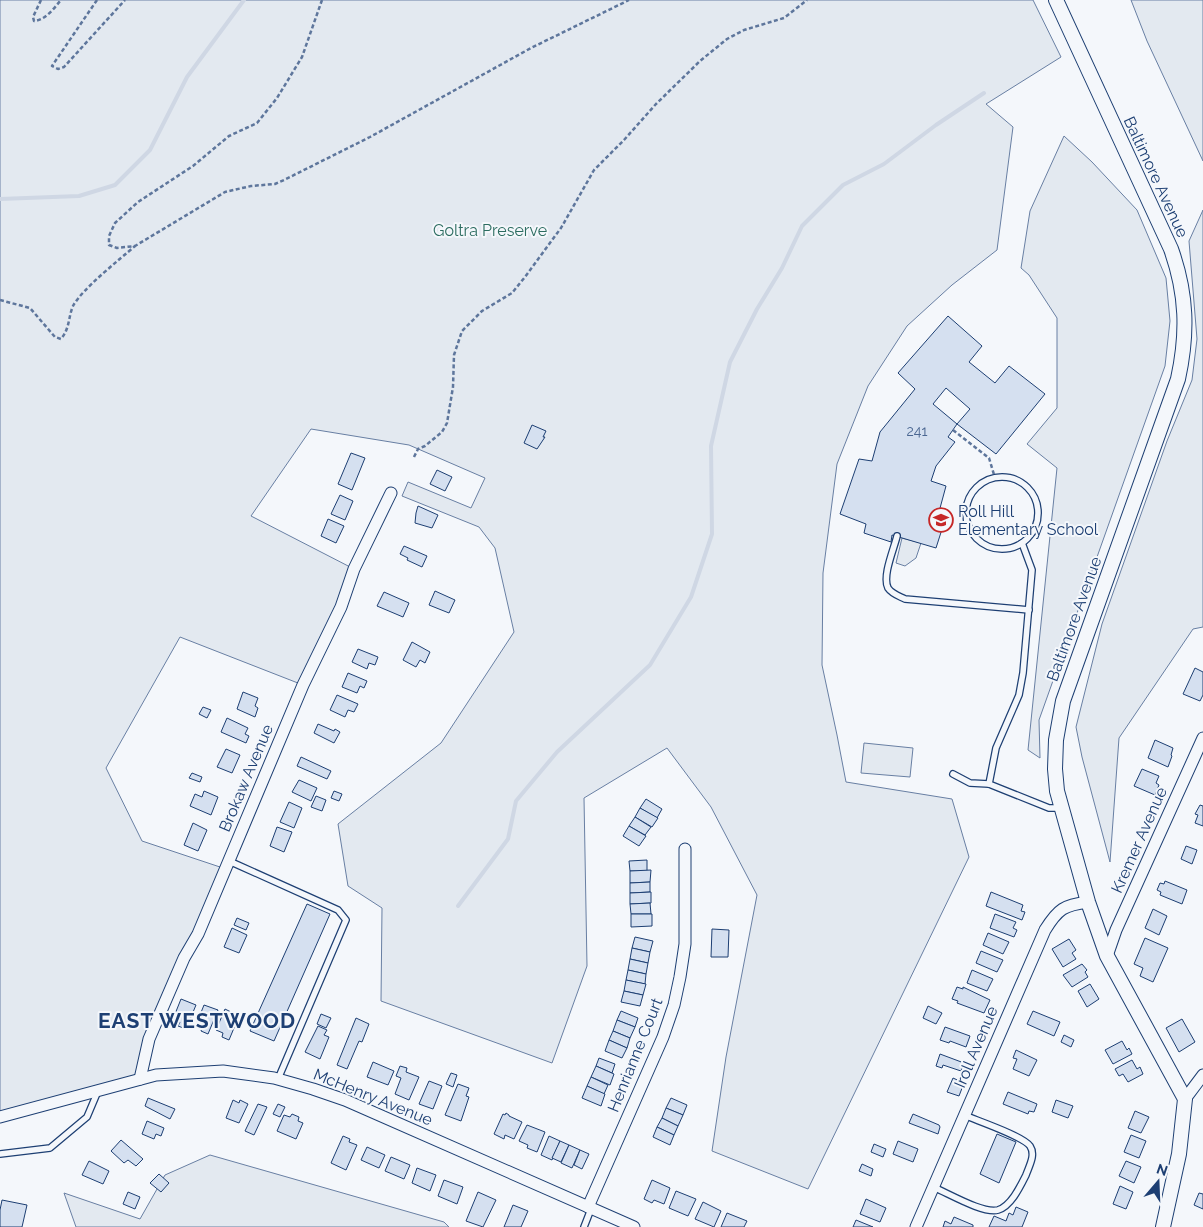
<svg xmlns="http://www.w3.org/2000/svg" width="1203" height="1227" font-family="Raleway,sans-serif">
<style>
.green{fill:#e3e9f0;stroke:#687fa3}
.lines{fill:none;stroke-linecap:round;stroke-linejoin:round}
.stream{stroke:#cfd7e4;stroke-width:4}
.building{fill:#d5e0f0;stroke:#1d3f73;fill-rule:evenodd}
.service-casing{stroke:#1d3f73;stroke-width:8}
.minor-casing{stroke:#1d3f73;stroke-width:13}
.tertiary-casing{stroke:#1d3f73;stroke-width:16}
.path{stroke:#5e769c;stroke-width:2.5;stroke-dasharray:4 2.5;stroke-linecap:butt}
.service{stroke:#f4f7fb;stroke-width:5.5}
.minor{stroke:#f4f7fb;stroke-width:11}
.tertiary{stroke:#f4f7fb;stroke-width:14}
.labels{text-anchor:middle;dominant-baseline:central;stroke-width:4;stroke-linejoin:round;paint-order:stroke}
.number-label{font-size:14px;fill:#4b6792}
.street-label{font-size:16px;fill:#1d3f73;stroke:#f4f7fb}
.park-label{font-size:16px;fill:#2c6c60;stroke:#f4f7fb}
.poi-label{font-size:16px;fill:#1d3f73;stroke:#f4f7fb;text-anchor:start}
.district-label{font-size:21px;font-weight:bold;letter-spacing:1px;fill:#1d3f73;stroke:#f4f7fb}
</style>
<rect width="100%" height="100%" fill="#f4f7fb"/>
<g class="green">
<polygon points="0,0 1033,0 1061,57 986,104 1013,127 997,250 952,285 907,326 868,386 837,464 823,573 822,665 837,735 846,782 952,799 969,857 808,1189 712,1151 726,1057 757,895 711,807 667,748 584,798 587,966 552,1063 381,1001 382,908 348,886 338,824 441,743 514,632 495,548 479,527 402,496 408,482 471,508 485,478 409,445 311,429 251,516 354,569 303,685 180,637 106,768 142,841 226,869 184,958 140,1079 0,1117"/>
<polygon points="1131,0 1203,0 1203,161 1147,41"/>
<polygon points="1064,136 1092,162 1137,210 1166,278 1170,321 1165,366 1039,720 1040,758 1028,750 1057,468 1027,444 1057,408 1057,318 1029,275 1021,268 1030,211"/>
<polygon points="1203,210 1203,627 1193,629 1119,738 1110,862 1082,757 1076,727 1102,624 1167,441 1192,380 1197,339 1189,241"/>
<polygon points="902,538 921,543 916,558 905,566 896,563"/>
<polygon points="864,743 913,748 910,777 861,773"/>
<polygon points="210,1155 444,1222 449,1227 76,1227 64,1193 140,1219 165,1175"/>
</g>
<g class="lines">
<g class="stream">
<polyline points="0,199 79,196 115,185 150,150 187,77 244,0"/>
<polyline points="458,906 508,839 516,801 557,752 650,665 691,597 712,534 711,446 730,362 757,309 782,268 802,226 843,185 884,164 936,125 984,93"/>
</g>
</g>
<g class="building">
<path d="M948,316L982,346L969,362L995,383L1009,366L1045,394L996,454L957,424L948,437L955,442L936,466L931,481L946,486L936,523L943,526L936,548L892,535L891,542L864,533L866,524L840,514L859,459L872,461L880,432L915,389L898,373ZM946,388L970,409L957,424L933,404Z"/>
<polygon points="532,425 546,431 543,437 545,437 537,449 524,443"/>
<polygon points="351,453 365,458 352,490 338,484"/>
<polygon points="437,470 452,477 445,491 430,484"/>
<polygon points="340,495 353,501 345,520 331,514"/>
<polygon points="418,506 438,515 432,528 415,523 416,513"/>
<polygon points="328,519 344,526 336,543 321,536"/>
<polygon points="404,546 427,556 422,567 407,560 408,558 400,554"/>
<polygon points="435,591 455,600 449,613 429,605"/>
<polygon points="384,592 409,603 403,617 377,606"/>
<polygon points="412,642 430,652 425,663 420,660 416,667 403,660"/>
<polygon points="358,649 378,657 375,665 369,663 367,669 352,662"/>
<polygon points="1195,668 1203,672 1203,695 1200,701 1183,694"/>
<polygon points="348,673 367,681 364,688 360,686 357,693 342,687"/>
<polygon points="243,692 258,698 255,706 258,708 255,717 237,709"/>
<polygon points="337,695 358,704 354,712 348,710 345,717 330,710"/>
<polygon points="203,707 211,710 207,718 199,714"/>
<polygon points="227,718 248,728 245,734 249,736 246,743 221,732"/>
<polygon points="318,724 334,731 335,729 340,732 334,743 314,733"/>
<polygon points="1155,740 1173,748 1171,755 1172,756 1168,767 1148,758"/>
<polygon points="226,749 240,755 232,773 217,767"/>
<polygon points="301,757 331,771 327,779 297,766"/>
<polygon points="1142,769 1159,776 1156,783 1159,785 1155,795 1134,786"/>
<polygon points="192,773 202,777 200,782 189,778"/>
<polygon points="299,780 317,788 311,801 292,792"/>
<polygon points="204,791 218,797 211,815 190,806 195,794 202,797"/>
<polygon points="334,791 342,794 339,801 331,798"/>
<polygon points="316,796 326,800 322,811 311,807"/>
<polygon points="646,799 662,809 657,818 640,808"/>
<polygon points="289,802 302,808 294,828 280,822"/>
<polygon points="1200,805 1203,806 1203,826 1195,823 1198,815 1195,814"/>
<polygon points="640,808 658,818 652,827 635,817"/>
<polygon points="635,817 651,827 645,835 629,826"/>
<polygon points="193,823 207,830 198,851 184,845"/>
<polygon points="629,826 646,836 639,846 623,836"/>
<polygon points="277,827 292,832 284,852 270,846"/>
<polygon points="1186,846 1197,850 1192,864 1181,859"/>
<polygon points="647,860 647,871 630,871 629,861"/>
<polygon points="651,870 650,882 630,883 630,871"/>
<polygon points="1165,881 1187,890 1182,904 1160,895 1161,892 1157,890 1160,883 1164,884"/>
<polygon points="650,882 650,892 630,893 630,883"/>
<polygon points="651,892 651,903 630,904 630,893"/>
<polygon points="991,892 1023,905 1021,911 1025,912 1022,920 986,906"/>
<polygon points="650,903 651,914 631,914 630,904"/>
<polygon points="307,904 330,914 274,1041 250,1031"/>
<polygon points="1153,909 1167,916 1159,935 1145,928"/>
<polygon points="631,914 652,914 652,926 631,927"/>
<polygon points="995,914 1016,922 1013,928 1017,930 1014,937 990,928"/>
<polygon points="237,918 249,923 246,930 234,925"/>
<polygon points="232,928 247,935 239,953 224,947"/>
<polygon points="712,929 729,930 728,957 711,957"/>
<polygon points="988,933 1009,942 1003,954 983,945"/>
<polygon points="635,937 653,941 650,952 632,948"/>
<polygon points="1145,938 1168,948 1153,982 1140,976 1143,968 1134,964"/>
<polygon points="1069,939 1076,950 1072,953 1076,959 1063,967 1052,949"/>
<polygon points="632,948 650,952 648,963 630,959"/>
<polygon points="981,951 1003,960 997,972 976,963"/>
<polygon points="630,959 648,963 646,974 628,970"/>
<polygon points="1082,964 1087,970 1085,972 1088,977 1072,987 1063,975"/>
<polygon points="628,970 646,974 645,984 626,980"/>
<polygon points="972,970 993,979 987,991 967,983"/>
<polygon points="626,980 646,984 643,995 624,991"/>
<polygon points="1090,984 1099,999 1087,1007 1078,991"/>
<polygon points="957,987 963,989 963,987 990,1000 984,1013 957,1003 958,1001 952,999"/>
<polygon points="624,991 643,995 640,1006 621,1002"/>
<polygon points="181,999 196,1005 186,1029 178,1026 180,1022 173,1019"/>
<polygon points="204,1005 218,1010 208,1034 201,1031 202,1028 196,1025"/>
<polygon points="928,1006 942,1013 936,1024 923,1018"/>
<polygon points="225,1009 239,1016 229,1040 222,1037 223,1033 216,1030"/>
<polygon points="621,1011 638,1018 635,1027 617,1020"/>
<polygon points="1033,1011 1060,1022 1054,1036 1027,1024"/>
<polygon points="321,1014 331,1018 326,1028 317,1024"/>
<polygon points="356,1018 369,1024 362,1042 359,1041 347,1069 337,1065"/>
<polygon points="1182,1019 1195,1042 1179,1052 1166,1028"/>
<polygon points="617,1020 635,1027 630,1038 613,1031"/>
<polygon points="318,1026 327,1030 324,1035 329,1037 320,1059 305,1052"/>
<polygon points="945,1027 970,1036 966,1047 950,1041 949,1043 940,1040"/>
<polygon points="613,1031 630,1038 627,1048 609,1040"/>
<polygon points="1064,1035 1074,1040 1071,1047 1061,1042"/>
<polygon points="609,1040 627,1048 622,1058 605,1051"/>
<polygon points="1122,1041 1127,1050 1129,1048 1132,1054 1113,1064 1105,1050"/>
<polygon points="1016,1050 1037,1060 1029,1076 1013,1069 1017,1059 1013,1058"/>
<polygon points="940,1054 964,1063 961,1071 943,1065 942,1068 936,1066"/>
<polygon points="599,1058 615,1064 612,1073 596,1066"/>
<polygon points="1132,1060 1137,1069 1140,1067 1143,1074 1128,1082 1123,1074 1119,1076 1115,1069"/>
<polygon points="373,1062 394,1071 388,1085 367,1077"/>
<polygon points="400,1066 407,1068 406,1072 419,1077 409,1100 395,1094 401,1078 396,1076"/>
<polygon points="596,1066 614,1074 610,1085 591,1077"/>
<polygon points="451,1073 457,1075 453,1087 446,1084"/>
<polygon points="591,1077 608,1085 604,1094 587,1086"/>
<polygon points="953,1078 964,1083 959,1096 947,1092"/>
<polygon points="429,1081 442,1086 433,1109 419,1104"/>
<polygon points="458,1084 469,1088 466,1096 469,1097 461,1121 445,1115"/>
<polygon points="587,1086 605,1094 601,1106 582,1098"/>
<polygon points="1008,1092 1037,1104 1034,1112 1029,1111 1028,1114 1003,1104"/>
<polygon points="148,1098 175,1109 170,1119 145,1106"/>
<polygon points="671,1098 687,1105 683,1115 666,1108"/>
<polygon points="233,1100 239,1103 240,1100 248,1104 239,1123 226,1118"/>
<polygon points="1056,1100 1073,1106 1068,1118 1052,1112"/>
<polygon points="258,1104 267,1107 254,1135 245,1131"/>
<polygon points="278,1104 285,1107 280,1117 273,1114"/>
<polygon points="666,1108 683,1115 678,1126 662,1118"/>
<polygon points="1135,1111 1149,1117 1141,1133 1128,1128"/>
<polygon points="506,1113 509,1115 509,1116 522,1122 514,1139 505,1135 504,1139 494,1134 503,1114 505,1115"/>
<polygon points="292,1114 299,1117 298,1121 303,1123 296,1139 277,1131 284,1115 290,1117"/>
<polygon points="913,1114 939,1125 940,1127 938,1134 909,1123"/>
<polygon points="662,1118 678,1126 674,1135 657,1127"/>
<polygon points="147,1121 164,1128 161,1136 156,1134 154,1139 142,1134"/>
<polygon points="527,1125 545,1132 537,1152 527,1148 528,1145 519,1141"/>
<polygon points="657,1127 674,1135 670,1145 653,1137"/>
<polygon points="997,1134 1016,1142 999,1183 980,1174"/>
<polygon points="1131,1135 1146,1141 1139,1158 1124,1152"/>
<polygon points="343,1136 350,1139 349,1142 357,1145 346,1170 331,1163"/>
<polygon points="549,1136 560,1141 552,1160 541,1155"/>
<polygon points="121,1140 143,1159 136,1166 128,1160 124,1163 111,1151"/>
<polygon points="560,1141 569,1145 561,1162 552,1158"/>
<polygon points="898,1141 918,1149 913,1162 893,1154"/>
<polygon points="874,1144 886,1149 883,1157 871,1152"/>
<polygon points="569,1145 580,1150 572,1168 561,1163"/>
<polygon points="367,1147 385,1155 379,1168 361,1160"/>
<polygon points="580,1150 589,1154 582,1169 574,1165"/>
<polygon points="391,1157 410,1165 404,1179 385,1171"/>
<polygon points="89,1161 109,1171 103,1184 82,1175"/>
<polygon points="1126,1161 1141,1167 1134,1183 1119,1176"/>
<polygon points="862,1164 873,1169 871,1176 859,1171"/>
<polygon points="417,1168 436,1175 430,1191 412,1183"/>
<polygon points="159,1174 169,1183 161,1192 150,1183"/>
<polygon points="444,1180 463,1187 457,1204 438,1196"/>
<polygon points="652,1180 670,1188 664,1204 654,1200 652,1203 644,1199"/>
<polygon points="1120,1186 1133,1192 1126,1209 1113,1204"/>
<polygon points="676,1191 696,1199 688,1216 669,1208"/>
<polygon points="128,1192 140,1197 135,1209 123,1204"/>
<polygon points="478,1192 496,1200 483,1227 466,1221"/>
<polygon points="1199,1193 1203,1194 1203,1209 1194,1205"/>
<polygon points="866,1199 886,1208 880,1222 860,1214"/>
<polygon points="2,1200 27,1205 22,1227 0,1227 0,1210"/>
<polygon points="703,1202 721,1211 714,1227 695,1219"/>
<polygon points="513,1205 528,1211 521,1227 504,1227"/>
<polygon points="1016,1207 1028,1212 1022,1227 989,1227 994,1216 1006,1221 1009,1213 1013,1215"/>
<polygon points="727,1213 747,1221 744,1227 721,1227"/>
<polygon points="954,1217 973,1225 973,1227 943,1227 945,1221 951,1224"/>
<polygon points="856,1220 873,1227 853,1227"/>
</g>
<g class="lines">
<g class="service-casing">
<g id="service">
<circle cx="1002" cy="513" r="36"/>
<path d="M897,536C894,549 882,576 888,588C892,594 899,596 905,599L1029,610"/>
<polyline points="1022,543 1032,570 1023,673 1019,695 996,748 989,784 1049,808 1061,808"/>
<polyline points="953,774 970,783 989,784"/>
<polyline points="229,861 338,910 346,920 278,1079"/>
<polyline points="0,1154 50,1148 87,1117 98,1091"/>
<path d="M933,1187C948,1193 983,1214 998,1210C1011,1206 1020,1187 1026,1175C1029,1166 1036,1155 1030,1146C1023,1136 978,1121 964,1115"/>
<polyline points="584,1227 591,1209"/>
</g>
</g>
<g class="minor-casing">
<g id="minor">
<polyline points="1107,956 1116,930 1203,738"/>
<polyline points="140,1079 149,1039 184,958 198,934 303,685 341,607 354,569 391,493"/>
<polyline points="1185,1099 1203,1075"/>
<polyline points="0,1117 156,1075 223,1071 274,1078 313,1089 345,1100 634,1227"/>
<polyline points="588,1207 663,1037 674,1005 680,977 685,944 685,849"/>
<path d="M916,1227L1045,930C1058,909 1064,905 1088,902"/>
</g>
</g>
<g class="tertiary-casing">
<path id="tertiary" d="M1056,0L1171,249C1187,294 1188,333 1178,379L1063,701L1056,740L1055,769L1057,791L1088,902L1107,956L1185,1099L1179,1154L1163,1227"/>
</g>
<g class="path">
<path d="M41,0L33,17L34,21C46,20 54,8 61,0"/>
<polyline points="97,0 52,66 58,69 64,67 125,0"/>
<polyline points="322,0 302,57 277,98 257,123 229,136 193,166 138,202 115,223 109,236 109,245 117,248 135,246 225,192 251,186 275,184 284,180 370,137 531,48 629,0"/>
<path d="M0,300L30,308L55,337L61,339C70,328 68,318 73,306C82,289 119,260 135,246"/>
<polyline points="953,430 989,458 995,478"/>
<polyline points="414,457 418,449 425,446 442,432 447,423 453,387 454,355 462,331 482,311 512,293 525,277 561,228 594,170 624,140 656,104 700,61 727,39 744,30 784,18 807,0"/>
</g>
<use href="#service" class="service"/>
<use href="#minor" class="minor"/>
<use href="#tertiary" class="tertiary"/>
</g>
<defs>
<g id="school-ring" transform="scale(1.25)"><circle r="9.5" fill="#f4f7fb" stroke="#c62828" stroke-width="1.5"/><path d="M0-5L7-2L0 1L-7-2ZM-4 1L0 2.5L4 1V4Q0 6-4 4Z" fill="#c62828"/></g>
</defs>
<g fill-rule="evenodd">
<use href="#school-ring" x="941" y="520"/>
</g>
<g class="labels">
<g class="number-label">
<text x="917" y="431">241</text>
</g>
<g class="street-label">
<text transform="translate(1156 177) rotate(65)">Baltimore Avenue</text>
<text transform="translate(1074 619) rotate(-70)">Baltimore Avenue</text>
<text transform="translate(246 778) rotate(-67)">Brokaw Avenue</text>
<text transform="translate(1139 840) rotate(-66)">Kremer Avenue</text>
<text transform="translate(976 1047) rotate(-67)">Iroll Avenue</text>
<text transform="translate(635 1055) rotate(-68)">Henrianne Court</text>
<text transform="translate(373 1097) rotate(22)">McHenry Avenue</text>
</g>
<g class="park-label">
<text x="490" y="230">Goltra Preserve</text>
</g>
<g class="poi-label">
<text x="958" y="511">Roll Hill<tspan x="958" dy="18">Elementary School</tspan></text>
</g>
<g class="district-label">
<text x="197" y="1020">EAST WESTWOOD</text>
</g>
</g>
<g transform="translate(1158 1182) rotate(19)" stroke="#f4f7fb" stroke-width="4" paint-order="stroke">
<path d="M0-4L9 19L0 12L-9 19Z" fill="#1d3f73"/>
<text y="-8" font-size="14" font-weight="bold" text-anchor="middle" fill="#1d3f73">N</text>
</g>
</svg>
